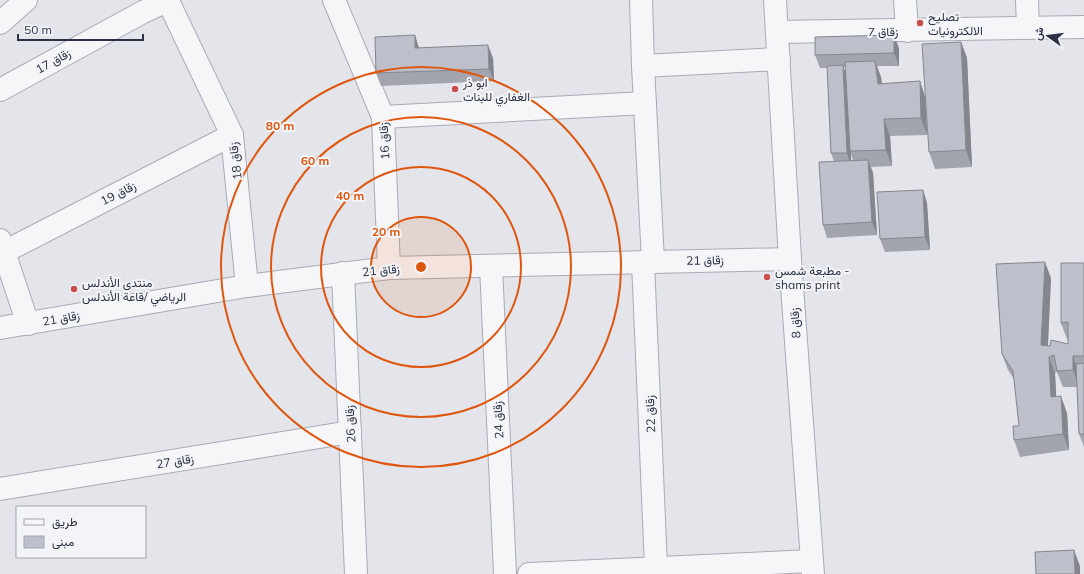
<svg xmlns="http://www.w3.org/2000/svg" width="1084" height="574" font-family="Mulish,Vazirmatn,sans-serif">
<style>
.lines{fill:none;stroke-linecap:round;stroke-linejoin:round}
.minor-casing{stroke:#a8abb5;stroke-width:24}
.minor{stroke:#f6f6f9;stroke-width:22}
.wall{fill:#a3a5ae;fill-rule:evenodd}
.shaded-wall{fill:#84868d}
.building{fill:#bdc0ca;stroke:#84868d}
.ring{fill:none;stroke:#df570f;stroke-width:2}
.poi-dot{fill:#cb4d4f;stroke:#f3f4f8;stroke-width:1.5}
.labels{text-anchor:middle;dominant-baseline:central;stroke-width:4;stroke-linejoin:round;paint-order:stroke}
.poi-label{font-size:12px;fill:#2b3142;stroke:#f3f4f8;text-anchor:start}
.street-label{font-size:12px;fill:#2b3142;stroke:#f3f4f8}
.centre{fill:#df570f;stroke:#f3f4f8;stroke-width:2}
.ring-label{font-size:12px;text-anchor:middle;font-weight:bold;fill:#df570f;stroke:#f3f4f8;stroke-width:4;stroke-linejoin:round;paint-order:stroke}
</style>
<rect width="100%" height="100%" fill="#e3e5eb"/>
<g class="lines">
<g class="minor-casing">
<g id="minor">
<polyline points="334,0 383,117 389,268"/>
<polyline points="641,0 643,66 653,261"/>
<polyline points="775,0 790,259 813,574"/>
<polyline points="905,0 907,31"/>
<polyline points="1027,0 1028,28"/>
<polyline points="168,1 232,135 247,286"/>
<polyline points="0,23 26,0"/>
<polyline points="777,32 1084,27"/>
<polyline points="643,66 779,59"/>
<polyline points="0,90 143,12 169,0"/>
<polyline points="383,117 645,103"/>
<polyline points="0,240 28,324"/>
<polyline points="4,252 232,135"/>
<polyline points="643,262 656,567"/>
<polyline points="491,266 505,574"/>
<polyline points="343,273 356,574"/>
<polyline points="0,328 247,286 389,268 790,259"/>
<polyline points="0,489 350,432"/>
<polyline points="529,574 812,561"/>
</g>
</g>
<use href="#minor" class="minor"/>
</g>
<g class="wall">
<path d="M961,42L967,58L972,167L935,169L929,152L926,100L927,135L890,136L892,166L871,167L873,173L877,235L827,238L823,225L834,161L831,153L827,68H820L815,55L899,48V66H877L881,77L882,84L920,81L925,97ZM843,67H846V75ZM851,153L853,161H851Z"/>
<polygon points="419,48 493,58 494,81 381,86 376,73"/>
<polygon points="923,190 927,203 930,250 885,252 880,239"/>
<polygon points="1084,263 1084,447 1079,434 1077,387 1063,387 1057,372 1055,373 1056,397 1067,413 1069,450 1020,457 1014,440 1019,426 1014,379 1008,370 1002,354 1051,278 1048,346 1068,344 1068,339 1067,339 1061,323"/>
</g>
<g class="shaded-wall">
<polygon points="415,35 419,48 415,48"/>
<polygon points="894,35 899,48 899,66 894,53"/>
<polygon points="961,42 967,58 972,167 966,150"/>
<polygon points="488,45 493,58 494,81 489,69"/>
<polygon points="875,61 881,77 884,100 878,84"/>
<polygon points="843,65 847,78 850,151 851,153 851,166 847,153"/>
<polygon points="920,81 925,97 927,135 921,118"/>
<polygon points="884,119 890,136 892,166 886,150"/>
<polygon points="868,160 873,173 877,235 872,222"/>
<polygon points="923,190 927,203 930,250 925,237"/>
<polygon points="1045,262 1051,278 1047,362 1041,345"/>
<polygon points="1073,356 1079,373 1079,387 1073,370"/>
<polygon points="1049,357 1055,373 1057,413 1051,397"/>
<polygon points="1061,396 1067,413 1069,450 1063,434"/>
<polygon points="1074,550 1080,566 1080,574 1075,574"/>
</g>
<g class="building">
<polygon points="415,35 415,48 488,45 489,69 376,73 375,37"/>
<polygon points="894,35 894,53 815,55 815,37"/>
<polygon points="961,42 966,150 929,152 922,44"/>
<polygon points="875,61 878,84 920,81 921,118 884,119 886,150 850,151 845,62"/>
<polygon points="843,65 847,153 831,153 827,66"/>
<polygon points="868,160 872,222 823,225 819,162"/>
<polygon points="923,190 925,237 880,239 877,192"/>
<polygon points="1045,262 1041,345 1050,346 1051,340 1068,344 1068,322 1061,323 1061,263 1084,263 1084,356 1073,356 1073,370 1057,371 1054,355 1049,357 1051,397 1061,396 1063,434 1014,440 1013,426 1019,426 1013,371 1002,354 996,264"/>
<polygon points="1084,363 1084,434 1079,434 1076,364"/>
<polygon points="1074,550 1075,574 1036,574 1035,552"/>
</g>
<circle cx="421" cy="267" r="50" fill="#df570f" fill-opacity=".12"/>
<g class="ring">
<circle cx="421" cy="267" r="50"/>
<circle cx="421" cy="267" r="100"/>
<circle cx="421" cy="267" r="150"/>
<circle cx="421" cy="267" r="200"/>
</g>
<g class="poi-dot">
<circle cx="920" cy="23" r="4"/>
<circle cx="455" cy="89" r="4"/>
<circle cx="767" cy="277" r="4"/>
<circle cx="74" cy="289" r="4"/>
</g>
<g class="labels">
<g class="poi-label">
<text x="928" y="16">تصليح<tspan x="928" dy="14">الالكترونيات</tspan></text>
<text x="463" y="82">ابو ذر<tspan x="463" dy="14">الغفاري للبنات</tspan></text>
<text x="775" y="270">مطبعة شمس -<tspan x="775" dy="14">shams print</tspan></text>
<text x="82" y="282">منتدى الأندلس<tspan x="82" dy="14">الرياضي /قاعة الأندلس</tspan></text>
</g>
<g class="street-label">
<text x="883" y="31">زقاق 7</text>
<text transform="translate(53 61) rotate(-29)">زقاق 17</text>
<text transform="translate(384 141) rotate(-93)">زقاق 16</text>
<text transform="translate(235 161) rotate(-97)">زقاق 18</text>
<text transform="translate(118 193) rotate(-27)">زقاق 19</text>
<text transform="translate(705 260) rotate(-1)">زقاق 21</text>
<text transform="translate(381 270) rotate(-5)">زقاق 21</text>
<text transform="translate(61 318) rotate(-10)">زقاق 21</text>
<text transform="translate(795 323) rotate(-94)">زقاق 8</text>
<text transform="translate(650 414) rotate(-92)">زقاق 22</text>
<text transform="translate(498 420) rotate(-93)">زقاق 24</text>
<text transform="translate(350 424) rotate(-93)">زقاق 26</text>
<text transform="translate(175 461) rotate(-9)">زقاق 27</text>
</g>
</g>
<circle cx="421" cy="267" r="6" class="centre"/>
<g class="ring-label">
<text x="280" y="130">80 m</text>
<text x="315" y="165">60 m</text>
<text x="350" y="200">40 m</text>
<text x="386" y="236">20 m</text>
</g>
<rect x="16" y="506" width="130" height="52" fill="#f3f4f8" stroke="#a3a6af"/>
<rect x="24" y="519" width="20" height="6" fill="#f6f6f9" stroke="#a3a6af"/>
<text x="52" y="526" font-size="12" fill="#2b3142">طريق</text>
<rect x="24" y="536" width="20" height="12" fill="#bdc0ca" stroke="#a3a6af"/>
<text x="52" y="546" font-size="12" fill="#2b3142">مبنى</text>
<g transform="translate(1048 36) rotate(284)" stroke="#f3f4f8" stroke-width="3" paint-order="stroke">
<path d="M0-3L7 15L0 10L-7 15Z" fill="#2b3142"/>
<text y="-6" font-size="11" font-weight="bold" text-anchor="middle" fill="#2b3142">ش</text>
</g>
<path d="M18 34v6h125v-6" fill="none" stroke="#2b3142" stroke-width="2"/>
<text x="24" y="34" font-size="12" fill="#2b3142" stroke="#f3f4f8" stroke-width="3" paint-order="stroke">50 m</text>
</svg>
